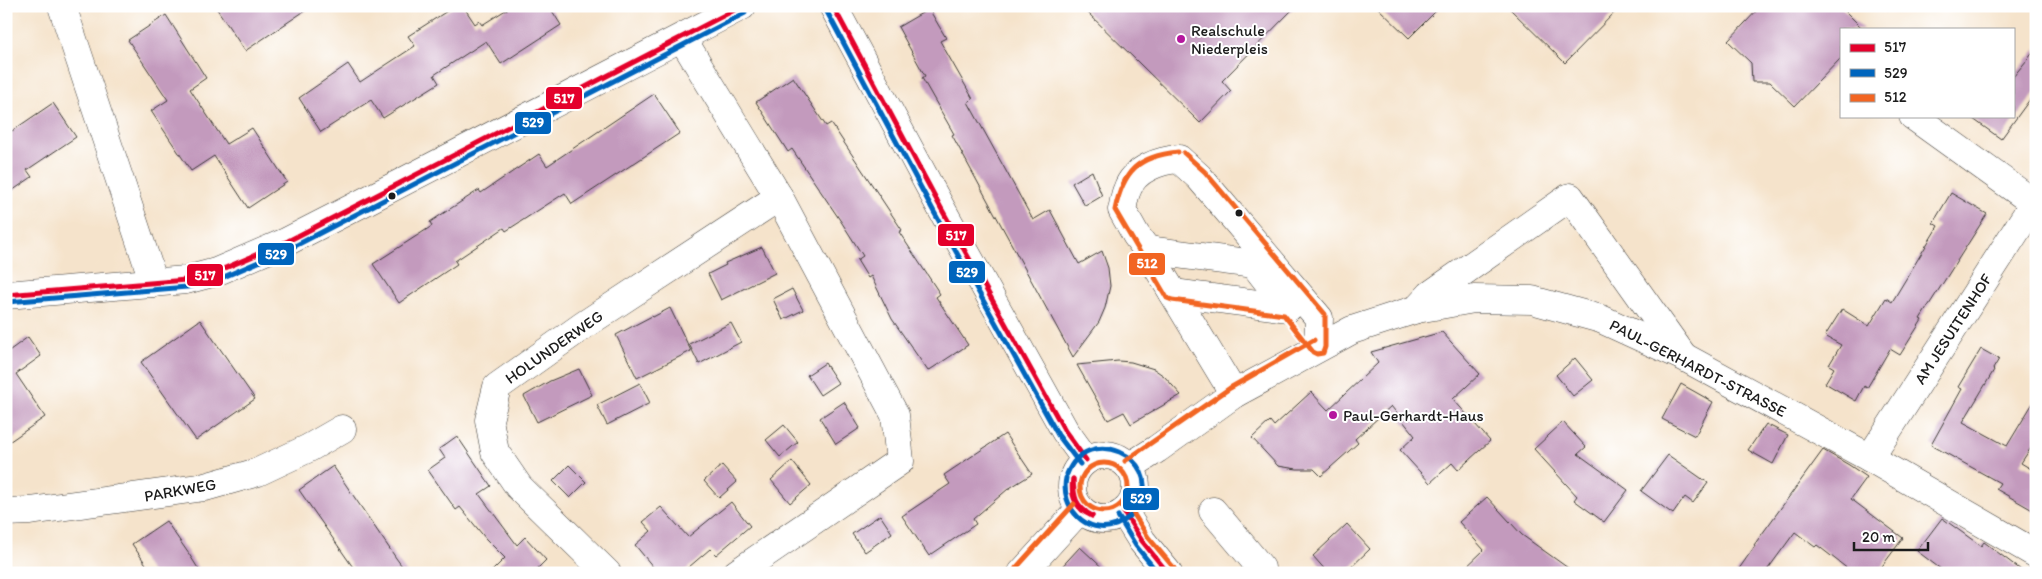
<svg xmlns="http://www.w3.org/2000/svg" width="2042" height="579" font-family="Itim,sans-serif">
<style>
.building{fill:#c39abd}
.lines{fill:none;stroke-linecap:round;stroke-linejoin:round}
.minor-casing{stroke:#3d3a36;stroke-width:29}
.minor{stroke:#fff;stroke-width:28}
.bus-1-casing{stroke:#fff;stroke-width:9}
.bus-2-casing{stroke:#fff;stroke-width:9}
.bus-3-casing{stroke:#fff;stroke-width:9}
.bus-1{stroke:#e4002b;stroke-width:5}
.bus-2{stroke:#0065bd;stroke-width:5}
.bus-3{stroke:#f26522;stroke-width:5}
.poi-dot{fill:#b5179e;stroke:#fff;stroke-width:2}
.bus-dot{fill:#1c1c1c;stroke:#fff;stroke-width:2}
.labels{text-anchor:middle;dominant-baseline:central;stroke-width:4;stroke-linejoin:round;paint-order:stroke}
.poi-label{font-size:16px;fill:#1c1c1c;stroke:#fff;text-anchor:start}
.street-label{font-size:16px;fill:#1c1c1c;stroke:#fff}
.line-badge{stroke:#fff;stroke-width:2}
.badge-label{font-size:14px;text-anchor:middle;font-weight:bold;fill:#fff}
</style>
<rect width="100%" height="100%" fill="#fff"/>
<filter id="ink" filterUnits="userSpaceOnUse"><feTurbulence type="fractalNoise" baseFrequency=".02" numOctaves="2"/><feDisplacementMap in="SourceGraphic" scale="10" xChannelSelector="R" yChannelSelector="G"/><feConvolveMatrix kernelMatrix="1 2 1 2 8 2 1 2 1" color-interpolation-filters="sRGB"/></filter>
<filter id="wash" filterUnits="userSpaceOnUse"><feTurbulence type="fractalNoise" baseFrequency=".0096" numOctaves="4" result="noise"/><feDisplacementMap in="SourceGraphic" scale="20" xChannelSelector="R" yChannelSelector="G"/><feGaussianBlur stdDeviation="1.12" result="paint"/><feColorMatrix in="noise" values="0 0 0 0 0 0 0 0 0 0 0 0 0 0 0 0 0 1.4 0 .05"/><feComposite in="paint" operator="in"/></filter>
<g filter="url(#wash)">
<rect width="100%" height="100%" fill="#f5e3cb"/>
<g id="blocks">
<g class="building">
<polygon points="215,6 312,6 245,51"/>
<polygon points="455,6 463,6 475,24 479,21 482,25 512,6 549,6 561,25 501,64 486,41 434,75 439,83 383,118 371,100 321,132 299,98 348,64 360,82 415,46 408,36"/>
<polygon points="1081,6 1296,6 1222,81 1231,91 1200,123"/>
<polygon points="1376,6 1441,6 1409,38"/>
<polygon points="1507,6 1621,6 1565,63"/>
<polygon points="1761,6 1840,6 1863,29 1841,29 1841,58 1795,106 1770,82 1752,82 1751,63 1728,41"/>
<polygon points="929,9 946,38 940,41 973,99 968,102 1033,220 1050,210 1079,264 1102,251 1108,268 1110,286 1105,308 1099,322 1073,357 952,135 954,134 922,78 925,76 898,27"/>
<polygon points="166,15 206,78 190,89 226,144 252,128 287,182 248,208 214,156 191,171 151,111 168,100 128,40"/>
<polygon points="2036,49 2036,91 2001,139 1969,116 2013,116 2013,77"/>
<polygon points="793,77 826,126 831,123 902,230 899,232 940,294 936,297 968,345 928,371 892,319 871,276 868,278 857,260 863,256 842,223 792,149 788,152 756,102"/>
<polygon points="654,94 680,133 572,204 565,193 506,231 504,228 455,261 457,264 399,303 373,264 432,226 430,222 479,190 481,193 539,154 547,166"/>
<polygon points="53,103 76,137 27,170 32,177 6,195 6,135"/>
<polygon points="1092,171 1102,196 1085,206 1072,183"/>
<polygon points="1951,193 1987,214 1920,319 1922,320 1900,355 1890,349 1867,388 1864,386 1856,401 1825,383 1834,368 1829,365 1841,345 1825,336 1842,309 1869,326 1886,298 1892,302 1938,226 1933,223"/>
<polygon points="762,247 775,273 721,300 708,274 726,265 725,263"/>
<polygon points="792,289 803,310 783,320 773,299"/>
<polygon points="670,308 691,351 637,378 616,335 652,316 653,317"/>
<polygon points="200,320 255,399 196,440 141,362"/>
<polygon points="731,323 741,342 699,364 689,344"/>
<polygon points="1442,332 1480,374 1453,399 1490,441 1458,470 1452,463 1430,483 1400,450 1415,436 1391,406 1355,439 1358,443 1321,476 1314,469 1297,469 1278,466 1252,438 1270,421 1274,426 1311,392 1328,410 1378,363 1371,352"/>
<polygon points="28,337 41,356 16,374 45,417 6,444 6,353"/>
<polygon points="1981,349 1999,359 1993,369 1994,370 1963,422 2007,446 2036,398 2036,440 2021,463 2036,472 2036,512 1996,489 2000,483 1931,445 1962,389 1958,387"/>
<polygon points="1575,358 1593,380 1573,396 1556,375"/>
<polygon points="1118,361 1131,362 1154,369 1164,376 1181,395 1131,424 1124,412 1108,420 1077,365"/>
<polygon points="825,363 838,383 820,395 807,375"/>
<polygon points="579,369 592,395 537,422 524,396 550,381"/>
<polygon points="640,383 650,403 607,425 597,405"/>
<polygon points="1681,384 1713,402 1695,436 1662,419"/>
<polygon points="844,402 860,428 836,444 820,418"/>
<polygon points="1563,422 1586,447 1578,454 1628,490 1604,522 1574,500 1577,496 1534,449"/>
<polygon points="1766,424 1788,435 1773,464 1748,450"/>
<polygon points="784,425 798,442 780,457 766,440"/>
<polygon points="1005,434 1032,474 1008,489 973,519 976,524 929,556 902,516 950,484 944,475"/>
<polygon points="457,436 491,486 479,494 517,545 525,537 546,560 536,570 538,573 520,573 516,569 511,573 490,573 505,558 486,539 460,507 456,510 428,470 445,458 439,449"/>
<polygon points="1823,450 1849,465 1867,477 1851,499 1903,538 1877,573 1853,573 1817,545 1815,547 1795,532 1765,573 1736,573 1755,546 1754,545"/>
<polygon points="1668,455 1708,483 1693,503 1685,497 1673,514 1641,491"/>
<polygon points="792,461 811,485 790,503 771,480"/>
<polygon points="569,465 586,482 570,498 553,481"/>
<polygon points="722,465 737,482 719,498 704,481"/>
<polygon points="333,466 396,558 407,573 357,573 299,490"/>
<polygon points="1487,497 1522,535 1575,573 1460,573 1484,550 1459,522"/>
<polygon points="731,502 750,526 716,555 710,549 682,573 658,573 635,545 651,531 643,522 661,507 688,537"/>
<polygon points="880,515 892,533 865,552 852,534"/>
<polygon points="1942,518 1981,546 1984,542 2025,573 1946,573 1917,551"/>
<polygon points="166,521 189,554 201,573 152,573 132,544"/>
<polygon points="1347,524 1370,549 1345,573 1328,573 1313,556"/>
<polygon points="1080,547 1108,573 1056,573"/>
</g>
</g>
</g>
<g filter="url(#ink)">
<use href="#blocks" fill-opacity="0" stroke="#3d3a36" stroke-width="1"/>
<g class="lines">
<g class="minor-casing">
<g id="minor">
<polyline points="62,6 154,283"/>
<polyline points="833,6 941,208 1065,431 1086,460"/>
<polyline points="682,38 779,197 895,415 900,461 737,573"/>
<polyline points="1913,116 2034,203"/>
<polyline points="1147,250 1254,264 1271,286"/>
<polyline points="1173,293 1288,308"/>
<polyline points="6,295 186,280 216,272 288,241 335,217 742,6"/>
<polyline points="1417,309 1430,295 1570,197 1683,356"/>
<path d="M1234,394L1147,250L1136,235L1122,210C1124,203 1124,196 1127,190C1134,169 1160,160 1179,159L1199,177L1319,318L1318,347"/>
<circle cx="1104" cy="487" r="32"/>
<polyline points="1870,458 2036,200"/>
<polyline points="1129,467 1157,449 1234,394 1352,330 1417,309 1474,299 1532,300 1601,319 1684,357 1870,458 2036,554"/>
<polyline points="1213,511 1261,568 1255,573"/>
<polyline points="6,512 30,511 205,487 258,472 309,448 342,429"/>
<polyline points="1124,512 1142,541 1168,573"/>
<polyline points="607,573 519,487 495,452 489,420 497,387 584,325 779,197"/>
<polyline points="1022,573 1080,509"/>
</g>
</g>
<use href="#minor" class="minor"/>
<g class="bus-1-casing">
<g id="bus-1">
<polyline points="833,6 941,208 1065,431 1086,460"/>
<polyline points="6,295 186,280 216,272 288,241 742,6"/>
<path d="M1073,479C1074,498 1075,506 1092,516"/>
<path d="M1073,479C1070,495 1076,510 1092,516"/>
<polyline points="1124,512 1142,541 1168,573"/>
</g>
</g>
<g class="bus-2-casing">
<g id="bus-2">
<polyline points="826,10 934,212 1058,435 1080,464"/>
<polyline points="7,302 187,287 219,279 291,248 745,13"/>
<path d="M1066,478C1060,507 1086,536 1116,525C1128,520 1135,513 1140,502C1162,458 1088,422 1067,474"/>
<polyline points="1118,516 1136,546 1158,573"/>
</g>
</g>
<g class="bus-3-casing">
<g id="bus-3">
<path d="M1178,152C1138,156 1123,171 1115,210L1167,298L1172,300L1284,315L1313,352L1317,354L1323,353L1325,347V314L1205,172L1184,153"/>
<polyline points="1125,461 1230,388 1314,340"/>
<circle cx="1104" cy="487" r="24"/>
<polyline points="1130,508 1148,537 1174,568"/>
<polyline points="1016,568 1074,504"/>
</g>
</g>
<use href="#bus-1" class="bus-1"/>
<use href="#bus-2" class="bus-2"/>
<use href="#bus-3" class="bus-3"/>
</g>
</g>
<g class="poi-dot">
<circle cx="1181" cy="39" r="5"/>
<circle cx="1333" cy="415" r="5"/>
</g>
<g class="bus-dot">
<circle cx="392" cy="196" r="4.5"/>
<circle cx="1239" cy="213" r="4.5"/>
</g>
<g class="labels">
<g class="poi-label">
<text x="1191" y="30">Realschule<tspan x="1191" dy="18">Niederpleis</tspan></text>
<text x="1343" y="415">Paul-Gerhardt-Haus</text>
</g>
<g class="street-label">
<text transform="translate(1953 329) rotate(-57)">AM JESUITENHOF</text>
<text transform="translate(554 347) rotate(-35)">HOLUNDERWEG</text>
<text transform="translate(1698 368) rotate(27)">PAUL-GERHARDT-STRASSE</text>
<text transform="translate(180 490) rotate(-10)">PARKWEG</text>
</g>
</g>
<g class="line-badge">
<rect x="545" y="86" width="38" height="24" rx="5" fill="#e4002b"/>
<rect x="514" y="111" width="38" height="24" rx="5" fill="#0065bd"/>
<rect x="937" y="223" width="38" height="24" rx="5" fill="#e4002b"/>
<rect x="257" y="242" width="38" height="24" rx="5" fill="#0065bd"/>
<rect x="1128" y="252" width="38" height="24" rx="5" fill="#f26522"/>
<rect x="948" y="260" width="38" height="24" rx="5" fill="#0065bd"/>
<rect x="186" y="263" width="38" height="24" rx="5" fill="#e4002b"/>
<rect x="1122" y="487" width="38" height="24" rx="5" fill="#0065bd"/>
</g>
<g class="badge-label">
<text x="564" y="103">517</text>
<text x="533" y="127">529</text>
<text x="956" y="240">517</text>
<text x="276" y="259">529</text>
<text x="1147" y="268">512</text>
<text x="967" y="277">529</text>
<text x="205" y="280">517</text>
<text x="1141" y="503">529</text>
</g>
<rect width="2042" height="579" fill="none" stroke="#fff" stroke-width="25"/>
<rect x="1840" y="28" width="175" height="90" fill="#ffffff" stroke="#a4a4a4"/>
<rect x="1850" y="44" width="25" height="8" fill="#e4002b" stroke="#a4a4a4"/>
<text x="1884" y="52" font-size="15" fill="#1c1c1c">517</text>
<rect x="1850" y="69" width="25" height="8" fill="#0065bd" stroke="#a4a4a4"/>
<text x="1884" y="78" font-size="15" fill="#1c1c1c">529</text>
<rect x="1850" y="94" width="25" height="8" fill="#f26522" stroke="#a4a4a4"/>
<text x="1884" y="102" font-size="15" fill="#1c1c1c">512</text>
<path d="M1854 542v8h74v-8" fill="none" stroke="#1c1c1c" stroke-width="2.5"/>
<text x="1862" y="542" font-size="15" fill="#1c1c1c" stroke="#ffffff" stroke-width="4" paint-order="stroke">20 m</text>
</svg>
